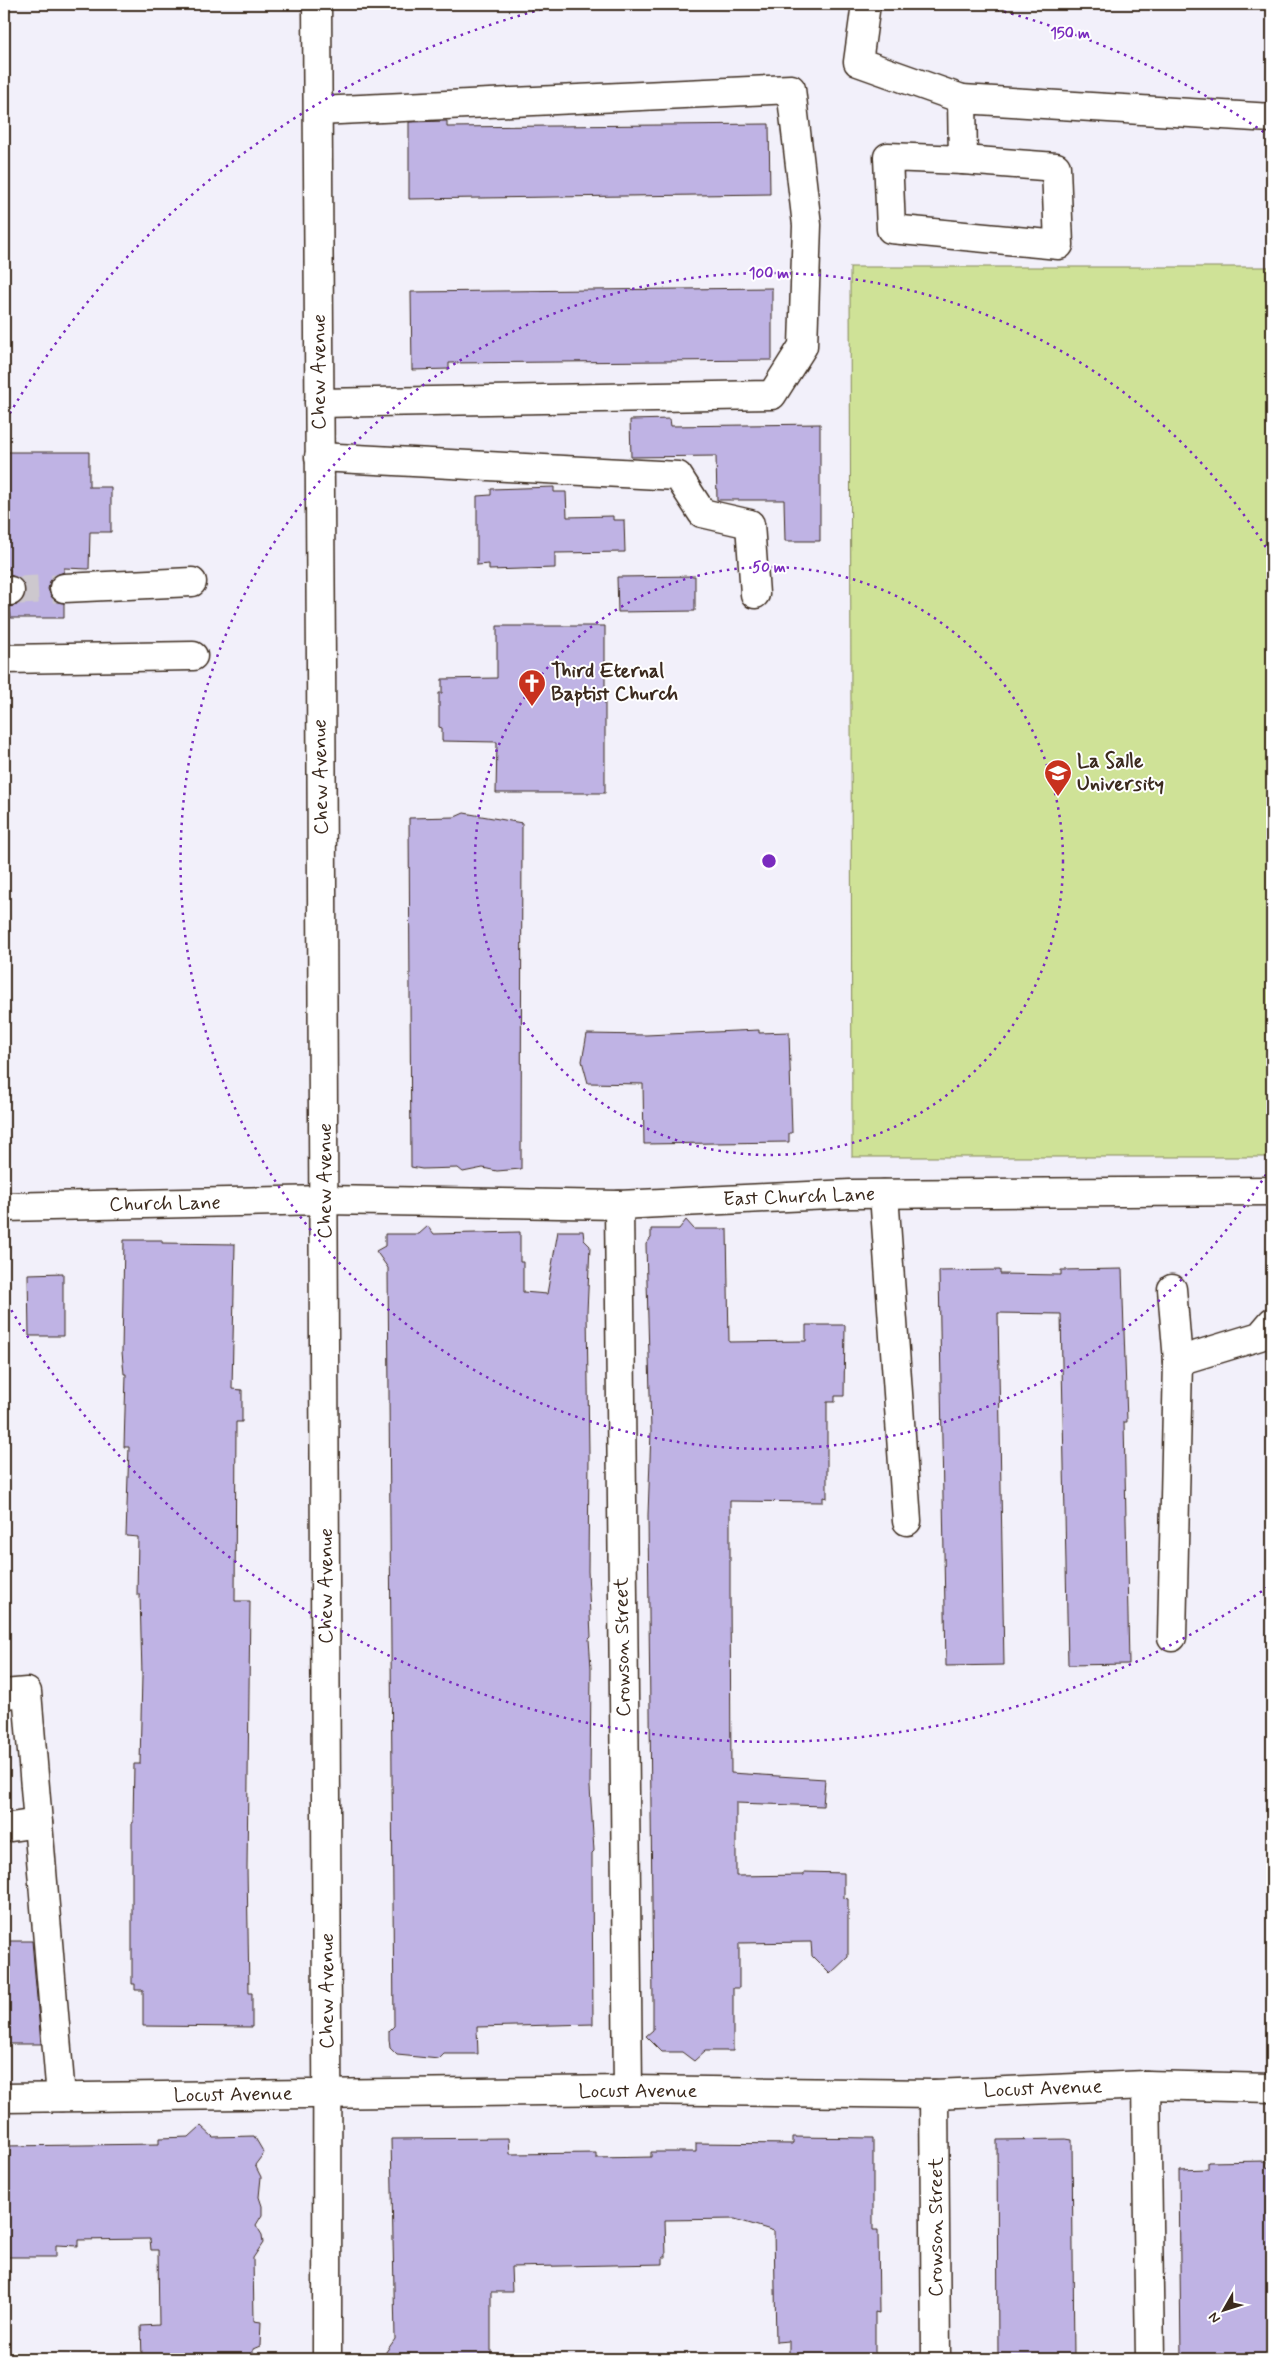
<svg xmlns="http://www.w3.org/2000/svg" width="1276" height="2363" font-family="Mynerve,sans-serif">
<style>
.green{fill:#cfe297;stroke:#85865a}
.building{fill:#bfb3e4;stroke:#3b2a1e}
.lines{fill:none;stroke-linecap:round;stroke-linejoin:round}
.minor-tunnel{stroke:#cdc8ce;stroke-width:28;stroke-dasharray:28 14;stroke-linecap:butt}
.minor-casing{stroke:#3b2a1e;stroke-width:31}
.minor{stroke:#fff;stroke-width:28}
.ring{fill:none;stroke:#7b2cbf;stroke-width:2.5;stroke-dasharray:2.5 5}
.labels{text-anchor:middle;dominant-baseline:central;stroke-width:4;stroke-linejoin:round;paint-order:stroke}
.street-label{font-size:20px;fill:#3b2a1e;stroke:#fff}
.poi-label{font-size:20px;font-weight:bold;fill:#3b2a1e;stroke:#fff;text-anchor:start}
.centre{fill:#7b2cbf;stroke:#fff;stroke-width:2.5}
.ring-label{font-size:15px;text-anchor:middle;font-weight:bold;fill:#7b2cbf;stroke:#fff;stroke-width:4;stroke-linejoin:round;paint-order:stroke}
</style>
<rect width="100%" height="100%" fill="#f2f0fa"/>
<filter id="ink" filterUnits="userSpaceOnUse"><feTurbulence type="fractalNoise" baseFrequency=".02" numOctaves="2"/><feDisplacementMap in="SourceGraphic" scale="10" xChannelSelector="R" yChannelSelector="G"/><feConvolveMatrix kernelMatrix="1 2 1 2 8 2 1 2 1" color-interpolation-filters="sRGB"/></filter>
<g filter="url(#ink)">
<polygon class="green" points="850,267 1272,267 1272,1157 852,1157"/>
<g class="building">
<polygon points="447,121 447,127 769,124 770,194 409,199 409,122"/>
<polygon points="772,288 772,360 449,363 449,369 412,370 411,292"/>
<polygon points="670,419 671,426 820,424 820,541 785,541 784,500 717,500 716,456 631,457 630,420"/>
<polygon points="4,452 89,452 89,487 111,487 111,532 90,532 89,569 64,568 64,572 56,575 50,581 48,589 51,596 56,602 64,603 64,618 11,618 10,607 17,605 23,599 26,591 24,584 18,578 10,575 10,569 4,569"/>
<polygon points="554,487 554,492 566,492 567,517 613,516 613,520 624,520 625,552 555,553 555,568 489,570 489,564 477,565 477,496 491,495 491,489"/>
<polygon points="695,576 695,611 618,612 617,577"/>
<polygon points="497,626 605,626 605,793 496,793 497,742 442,741 442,728 439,727 439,693 442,693 442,679 497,678"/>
<polygon points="464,813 522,823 521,1169 497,1171 483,1168 463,1172 458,1168 422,1169 411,1167 409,818 455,817"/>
<polygon points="759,1030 759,1033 789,1032 792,1133 789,1133 789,1142 644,1144 643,1084 588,1083 582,1061 587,1034 646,1035"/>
<polygon points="686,1220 694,1229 727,1229 729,1342 806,1341 806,1325 845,1325 844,1396 835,1396 835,1402 827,1402 827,1498 823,1497 823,1502 730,1501 730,1591 731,1773 825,1779 823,1806 736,1803 736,1876 804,1875 804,1872 844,1873 844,1898 848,1899 848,1957 830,1974 812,1956 811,1942 739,1943 739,1988 733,1988 733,2051 705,2051 694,2061 682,2052 662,2052 646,2036 653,2030 653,2002 648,1515 651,1431 646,1244 651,1238 651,1229 679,1229"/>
<polygon points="428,1226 434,1234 520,1232 520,1262 523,1262 523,1292 547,1294 558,1231 583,1231 584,1240 590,1246 587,1312 589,1453 588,1571 591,1637 589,1639 591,1668 590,1787 594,1851 592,1853 592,1867 593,2024 477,2027 478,2054 444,2054 439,2059 397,2055 390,2048 389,2039 389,2031 394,2026 388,1268 376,1251 385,1246 385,1234 419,1234"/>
<polygon points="124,1240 162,1240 162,1243 235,1244 232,1389 242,1390 242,1422 236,1422 235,1601 250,1601 247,1868 249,1993 252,1993 252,2027 143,2026 143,1990 135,1990 135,1984 132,1984 132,1823 133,1823 134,1764 140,1764 142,1675 140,1595 137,1595 138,1537 126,1536 129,1447 124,1447 126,1374 124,1374 122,1352"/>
<polygon points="1122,1269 1127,1422 1124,1422 1129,1664 1068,1665 1061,1314 998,1313 1004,1665 946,1666 939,1271 1000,1270 1000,1274 1061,1275 1061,1270"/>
<polygon points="63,1273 63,1336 29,1336 28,1274"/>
<polygon points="4,1941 32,1941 41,2044 4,2044"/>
<polygon points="201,2126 213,2137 254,2136 264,2153 255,2165 261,2177 259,2197 262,2206 262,2215 256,2225 262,2235 263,2243 253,2258 254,2321 261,2322 260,2346 253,2349 253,2359 142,2359 141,2326 159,2325 158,2250 151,2250 150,2239 78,2240 78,2246 56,2245 56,2257 4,2257 4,2146 159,2144 159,2138 189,2137"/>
<polygon points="793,2137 873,2138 873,2230 878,2230 879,2313 875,2312 875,2359 789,2359 789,2341 776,2342 774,2231 735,2219 665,2220 666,2257 663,2257 663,2264 511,2267 512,2292 491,2292 491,2359 381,2359 395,2339 391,2139 509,2138 510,2154 596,2153 596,2158 651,2157 651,2152 696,2152 696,2143 793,2144"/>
<polygon points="1066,2139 1072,2140 1074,2359 998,2359 997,2140"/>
<polygon points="1267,2161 1266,2167 1272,2168 1272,2359 1181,2359 1179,2170 1208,2169 1208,2162"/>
</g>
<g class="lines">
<polyline class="minor-tunnel" points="10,591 64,588"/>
<g class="minor-casing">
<g id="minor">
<path d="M317,4C321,789 329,1574 327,2359"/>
<polyline points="866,4 858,62 962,99"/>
<polyline points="318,111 791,89 807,225 803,346 772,395 319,403"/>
<polygon points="888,157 963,160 1056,167 1059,245 891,229"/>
<polyline points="963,160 962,99 1272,118"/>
<polyline points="319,457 678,476 702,513 750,524 755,594"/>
<polyline points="64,588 192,582"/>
<polyline points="4,591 10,591"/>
<polyline points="4,659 193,656"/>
<polyline points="884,1194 907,1521"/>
<polyline points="619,1205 628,2090"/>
<polyline points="4,1207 325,1200 619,1205 850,1194 1272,1191"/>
<polyline points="1172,1289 1178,1361"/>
<polyline points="1172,1637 1178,1361 1260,1336 1272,1322"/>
<polyline points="4,1694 27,1692 61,2097"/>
<polyline points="4,1828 38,1823"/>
<polyline points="1146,2085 1150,2359"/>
<polyline points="934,2094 936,2359"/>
<polyline points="4,2098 628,2090 934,2094 1146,2085 1272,2088"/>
</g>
</g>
<use href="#minor" class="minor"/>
</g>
</g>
<g class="ring">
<circle cx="769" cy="861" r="294"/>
<path d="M1270 1168A588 588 0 1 1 1270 554"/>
<path d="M1268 1587A881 881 0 0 1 6 1301M6 420A881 881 0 0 1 563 4M975 4A881 881 0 0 1 1268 135"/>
</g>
<defs>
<g id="church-pin" transform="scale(1.4375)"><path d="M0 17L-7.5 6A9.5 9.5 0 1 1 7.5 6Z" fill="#c8321e" stroke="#fff"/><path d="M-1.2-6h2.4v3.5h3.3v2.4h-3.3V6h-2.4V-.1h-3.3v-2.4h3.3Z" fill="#fff"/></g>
<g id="university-pin" transform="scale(1.4375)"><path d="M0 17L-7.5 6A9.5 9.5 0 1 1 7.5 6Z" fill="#c8321e" stroke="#fff"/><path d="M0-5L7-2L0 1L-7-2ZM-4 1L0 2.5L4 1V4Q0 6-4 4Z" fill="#fff"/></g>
</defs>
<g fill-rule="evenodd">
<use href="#church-pin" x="532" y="683"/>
<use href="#university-pin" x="1058" y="773"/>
</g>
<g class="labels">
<g class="street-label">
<text transform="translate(319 372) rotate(-90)">Chew Avenue</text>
<text transform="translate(321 777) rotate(-91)">Chew Avenue</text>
<text transform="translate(325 1181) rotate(-90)">Chew Avenue</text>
<text transform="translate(799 1197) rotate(-2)">East Church Lane</text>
<text transform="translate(165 1204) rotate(-1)">Church Lane</text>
<text transform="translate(326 1586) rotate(-90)">Chew Avenue</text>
<text transform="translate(623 1647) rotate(-91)">Crowson Street</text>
<text transform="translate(327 1991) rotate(-90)">Chew Avenue</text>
<text transform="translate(1043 2089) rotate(-2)">Locust Avenue</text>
<text x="638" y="2091">Locust Avenue</text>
<text transform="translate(233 2095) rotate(-1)">Locust Avenue</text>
<text transform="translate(936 2227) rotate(-90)">Crowson Street</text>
</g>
<g class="poi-label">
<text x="551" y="671">Third Eternal<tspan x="551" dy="23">Baptist Church</tspan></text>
<text x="1077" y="761">La Salle<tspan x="1077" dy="23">University</tspan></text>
</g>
</g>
<circle cx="769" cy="861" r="8" class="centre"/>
<g class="ring-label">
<text x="1070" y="38">150 m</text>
<text x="769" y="278">100 m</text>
<text x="769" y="572">50 m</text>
</g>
<rect width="1276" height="2363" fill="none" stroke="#fff" stroke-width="20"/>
<rect x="10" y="10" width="1256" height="2343" fill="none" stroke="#3b2a1e" stroke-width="2" filter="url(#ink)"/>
<g transform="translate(1224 2310) rotate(231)" stroke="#ffffff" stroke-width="4" paint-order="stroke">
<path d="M0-4L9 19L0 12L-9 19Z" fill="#3b2a1e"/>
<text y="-8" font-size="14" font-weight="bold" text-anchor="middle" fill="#3b2a1e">N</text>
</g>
</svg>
